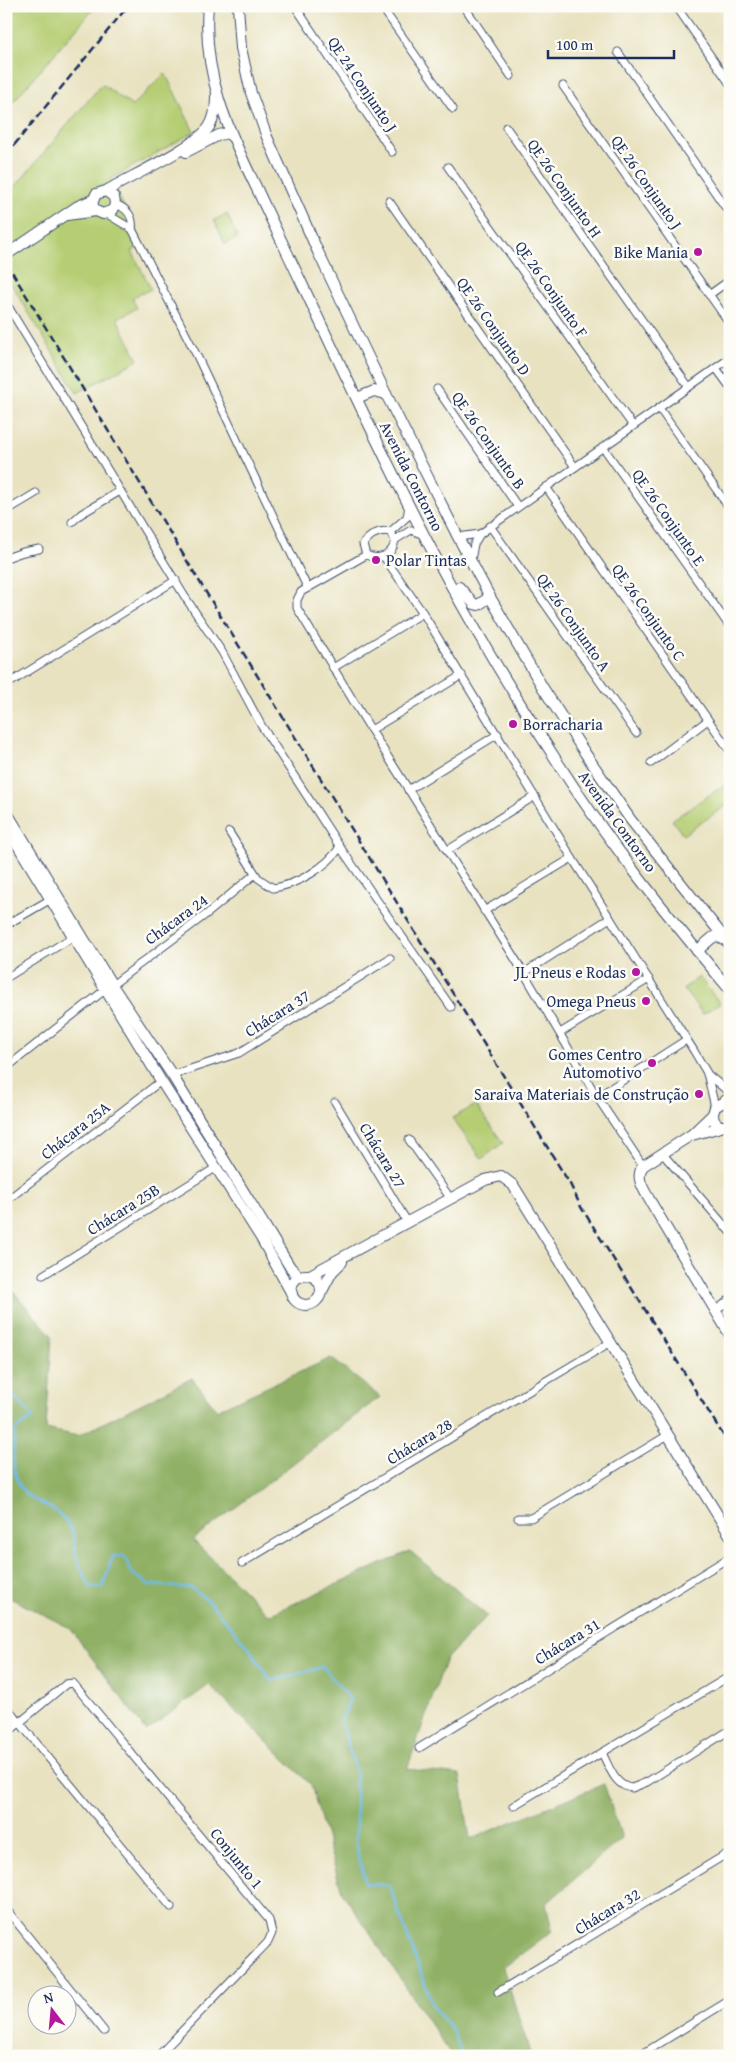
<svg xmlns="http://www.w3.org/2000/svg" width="736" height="2062" font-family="'Gentium Book Plus',serif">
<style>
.green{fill:#b5ce73;stroke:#687e68}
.forest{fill:#90b165;stroke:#567062}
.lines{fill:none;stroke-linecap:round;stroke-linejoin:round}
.stream{stroke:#6fbae8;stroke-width:2.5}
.street-casing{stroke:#3a4a6d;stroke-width:9}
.secondary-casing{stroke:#3a4a6d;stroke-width:12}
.street{stroke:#fff;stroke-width:7}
.secondary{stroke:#fff;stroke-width:10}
.rail{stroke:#1b2f5e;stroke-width:2.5;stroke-dasharray:8 4;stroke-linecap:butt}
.poi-dot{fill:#b5179e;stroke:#fdfcf7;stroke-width:2}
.labels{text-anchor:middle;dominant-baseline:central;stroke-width:5;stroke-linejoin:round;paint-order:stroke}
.street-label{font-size:16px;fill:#1b2f5e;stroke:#fdfcf7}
.poi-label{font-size:16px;fill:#1b2f5e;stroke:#fdfcf7;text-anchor:end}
</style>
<rect width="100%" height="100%" fill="#fdfcf7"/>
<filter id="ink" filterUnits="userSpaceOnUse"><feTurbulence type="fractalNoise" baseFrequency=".02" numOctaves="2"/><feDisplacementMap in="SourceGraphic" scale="10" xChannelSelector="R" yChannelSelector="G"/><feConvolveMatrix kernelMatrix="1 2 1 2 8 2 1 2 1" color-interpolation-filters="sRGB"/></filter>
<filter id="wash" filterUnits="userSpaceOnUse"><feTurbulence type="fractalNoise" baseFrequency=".0096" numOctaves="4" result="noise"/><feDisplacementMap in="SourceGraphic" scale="20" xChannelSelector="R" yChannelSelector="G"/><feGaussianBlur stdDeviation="1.12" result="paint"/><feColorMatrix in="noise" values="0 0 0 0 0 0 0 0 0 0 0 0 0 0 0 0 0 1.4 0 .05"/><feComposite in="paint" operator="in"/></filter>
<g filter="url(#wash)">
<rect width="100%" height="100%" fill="#e8e2c0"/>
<g class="green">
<polygon points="6,6 96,6 6,110"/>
<polygon points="165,73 194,132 111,179 143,246 132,251 151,289 132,298 137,308 117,318 138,360 77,393 6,275 6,260 13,254 6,241 6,195 19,182 102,84 132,106"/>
<polygon points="227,214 238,238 225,244 214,220"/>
<polygon points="730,781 730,803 683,835 672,820"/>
<polygon points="699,977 720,1003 703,1014 683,989"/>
<polygon points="476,1105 503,1143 482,1159 452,1118"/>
</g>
<polygon class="forest" points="6,1283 52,1336 46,1429 78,1436 192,1378 217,1410 331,1358 380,1397 193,1540 269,1615 410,1551 487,1616 446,1659 407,1769 460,1775 470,1839 604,1784 622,1838 546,1904 552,1931 503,1968 531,2056 452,2056 342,1892 311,1785 209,1685 146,1731 70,1628 6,1596"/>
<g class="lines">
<path class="stream" d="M6,1387L33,1417L16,1429C12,1453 9,1485 33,1499C50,1508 61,1511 71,1529C76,1537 74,1549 77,1559C80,1568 86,1578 90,1587L102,1588L113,1556H124L133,1574L150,1585L192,1588L209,1602L249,1648L271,1681L323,1667L350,1699L341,1721L356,1772V1847L366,1884L389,1885L434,2009L450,2026L463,2056"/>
</g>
</g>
<g filter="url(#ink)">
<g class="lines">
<g class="street-casing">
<g id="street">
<polyline points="295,6 392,152"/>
<polyline points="381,6 453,109"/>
<polyline points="464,6 511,76"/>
<polyline points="676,6 730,84"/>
<polyline points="618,52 730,214"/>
<polyline points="563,86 730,324"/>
<polyline points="506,127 689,387"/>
<polyline points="448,167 633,426"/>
<polyline points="389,201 575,467"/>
<path d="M115,204C127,208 134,217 132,229L198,358L307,587"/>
<polyline points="107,214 132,229"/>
<polyline points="709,295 730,280"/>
<polyline points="6,303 185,597 222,652 261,725 340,847 451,1007"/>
<polyline points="716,368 730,387"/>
<polyline points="437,389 518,507"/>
<polyline points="659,408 730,509"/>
<polyline points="603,447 730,627"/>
<polyline points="546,487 730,751"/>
<polyline points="6,511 36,493"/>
<polyline points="72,522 81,514 120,491"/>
<polyline points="490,526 636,733"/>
<path d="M390,532L395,540C393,556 379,561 366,555L363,544C370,535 379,529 390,532L407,517L409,506"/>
<polyline points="458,537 480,534 730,358"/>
<polyline points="395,540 411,530 424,535"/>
<polyline points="366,555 301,592 297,600 297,608 371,730 524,973 597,1097 643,1166"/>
<polyline points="384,557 423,613 572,858 694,1051 707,1073 715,1107"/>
<polyline points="6,558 23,552 39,549"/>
<polyline points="471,560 474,544 480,534"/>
<polyline points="333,668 423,613"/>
<polyline points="6,685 176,580"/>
<polyline points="371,730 462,675"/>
<polyline points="651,763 708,720"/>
<polyline points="408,790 498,734"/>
<path d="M229,832L258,878L273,888C297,885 327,867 340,847"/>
<polyline points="448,850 535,796"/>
<polyline points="484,911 572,858"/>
<polyline points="6,925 51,899"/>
<polyline points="524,973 610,918"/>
<polyline points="6,978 76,935"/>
<polyline points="112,985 208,913 255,874"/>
<polyline points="560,1033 649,979"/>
<polyline points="6,1068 106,989"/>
<polyline points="707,1074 730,1093"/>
<polyline points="172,1075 239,1053 390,958"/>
<polyline points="597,1097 686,1040"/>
<polyline points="335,1102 408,1223"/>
<polyline points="409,1140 451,1199"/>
<polyline points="662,1153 730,1232"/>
<polyline points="6,1201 161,1081"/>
<polyline points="43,1275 217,1167"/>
<polyline points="716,1311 730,1299"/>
<polyline points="518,1518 531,1518 668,1435"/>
<polyline points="242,1563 611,1342"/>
<polyline points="6,1706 171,1907"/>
<polyline points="6,1734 66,1684 73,1683 269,1920 272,1933 268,1942 158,2056"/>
<polyline points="419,1748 730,1557"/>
<path d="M602,1753C609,1766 615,1787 632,1788L647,1782L730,1730"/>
<polyline points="513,1806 730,1676"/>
<polyline points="6,1909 104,2031"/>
<polyline points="498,1992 730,1852"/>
<polyline points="639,2056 730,2000"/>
</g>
</g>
<g class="secondary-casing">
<g id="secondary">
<path d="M208,6C202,74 228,130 257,189C272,222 288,254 303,286C346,376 388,468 435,556C471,624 511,691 553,755C605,838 667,915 730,990"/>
<polyline points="238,6 241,48 251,93 267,137 318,252 386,394 458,537 490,597 543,688 585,753 630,819 730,945"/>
<polyline points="186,152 219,135 228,133 232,137"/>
<path d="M106,191L114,197L115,204L113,210L103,214L96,211L92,204L96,194L106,191C129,177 197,146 209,127C215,118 216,107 216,97"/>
<polyline points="67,215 96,211"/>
<polyline points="6,255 78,206 92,200"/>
<polyline points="357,398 374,391 386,394"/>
<polyline points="459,587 474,604 478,605 490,597"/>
<polyline points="6,811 112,985 172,1075 290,1267 300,1277"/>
<polyline points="6,826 161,1081 261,1238 292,1294"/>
<polyline points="697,951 712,938 717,936 725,940"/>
<path d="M730,1098L715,1107L713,1114C713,1124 720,1128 730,1125"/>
<path d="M713,1114L691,1135L643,1166C635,1177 643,1188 649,1199L730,1335"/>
<polyline points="692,1135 721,1127"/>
<polyline points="310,1275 485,1180 501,1176 513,1185 730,1535"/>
<circle cx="306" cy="1290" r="15"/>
<polyline points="322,1291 332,1272 342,1262"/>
</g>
</g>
<use href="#street" class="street"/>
<use href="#secondary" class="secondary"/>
<g class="rail">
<polyline points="6,155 128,6"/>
<polyline points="6,262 204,589 570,1184 581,1207 730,1446"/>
</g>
</g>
</g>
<g class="poi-dot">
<circle cx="698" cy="252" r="5"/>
<circle cx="376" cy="560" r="5"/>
<circle cx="513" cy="724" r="5"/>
<circle cx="636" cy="972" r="5"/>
<circle cx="646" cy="1001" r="5"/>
<circle cx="652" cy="1063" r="5"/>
<circle cx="699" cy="1094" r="5"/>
</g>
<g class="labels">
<g class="street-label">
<text transform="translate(363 84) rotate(56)">QE 24 Conjunto J</text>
<text transform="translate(647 182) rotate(55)">QE 26 Conjunto J</text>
<text transform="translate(565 188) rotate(55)">QE 26 Conjunto H</text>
<text transform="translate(552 289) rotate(55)">QE 26 Conjunto F</text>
<text transform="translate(494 326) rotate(55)">QE 26 Conjunto D</text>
<text transform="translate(489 440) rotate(55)">QE 26 Conjunto B</text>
<text transform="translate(412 476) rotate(63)">Avenida Contorno</text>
<text transform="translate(669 517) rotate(55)">QE 26 Conjunto E</text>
<text transform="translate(649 612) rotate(55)">QE 26 Conjunto C</text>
<text transform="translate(574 622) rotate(55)">QE 26 Conjunto A</text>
<text transform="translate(618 821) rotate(54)">Avenida Contorno</text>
<text transform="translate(176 919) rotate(-36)">Chácara 24</text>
<text transform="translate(277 1013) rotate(-32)">Chácara 37</text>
<text transform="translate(75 1130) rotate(-38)">Chácara 25A</text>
<text transform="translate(383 1155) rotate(59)">Chácara 27</text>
<text transform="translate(123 1209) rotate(-32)">Chácara 25B</text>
<text transform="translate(419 1441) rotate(-31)">Chácara 28</text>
<text transform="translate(567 1641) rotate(-31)">Chácara 31</text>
<text transform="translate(237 1858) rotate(51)">Conjunto 1</text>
<text transform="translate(607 1911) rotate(-31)">Chácara 32</text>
</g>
<g class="poi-label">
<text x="688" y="252">Bike Mania</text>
<text x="386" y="560" text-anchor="start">Polar Tintas</text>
<text x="523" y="724" text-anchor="start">Borracharia</text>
<text x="626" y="972">JL Pneus e Rodas</text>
<text x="636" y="1001">Omega Pneus</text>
<text x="642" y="1054">Gomes Centro<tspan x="642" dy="18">Automotivo</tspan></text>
<text x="689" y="1094">Saraiva Materiais de Construção</text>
</g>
</g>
<rect width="736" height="2062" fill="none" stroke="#fdfcf7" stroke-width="25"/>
<g transform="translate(52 2010) rotate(344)"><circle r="24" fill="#fdfcf7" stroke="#a3aaba"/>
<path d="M0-4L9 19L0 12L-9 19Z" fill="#b5179e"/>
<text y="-8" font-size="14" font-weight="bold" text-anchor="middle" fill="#1b2f5e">N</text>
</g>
<path d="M548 50v8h126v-8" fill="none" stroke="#1b2f5e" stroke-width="2.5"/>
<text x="556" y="50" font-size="15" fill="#1b2f5e" stroke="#fdfcf7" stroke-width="4" paint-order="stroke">100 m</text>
</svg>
